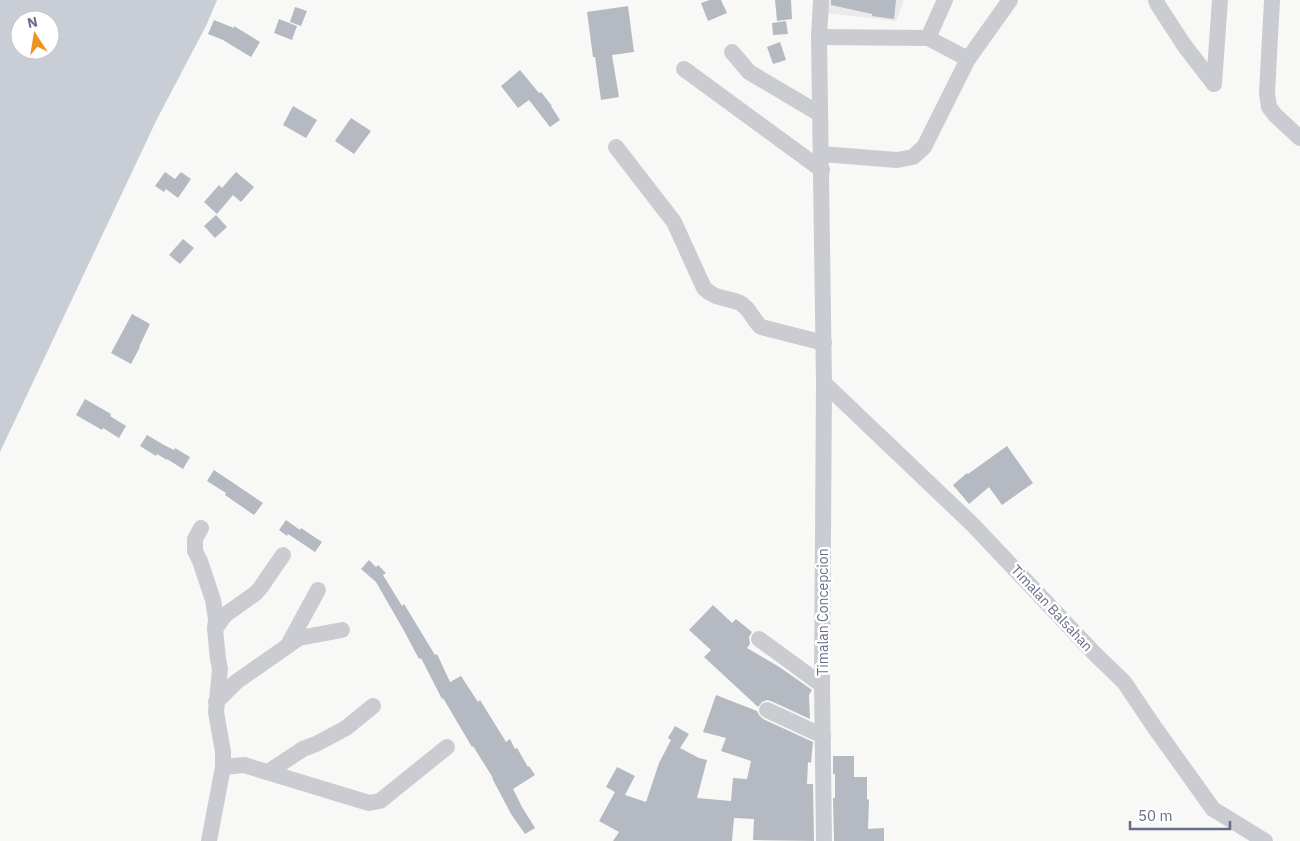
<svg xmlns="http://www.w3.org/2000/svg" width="1300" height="841" font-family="'IBM Plex Sans',sans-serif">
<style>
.built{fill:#e9eae9}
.water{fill:#c9ced6;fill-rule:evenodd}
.building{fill:#b5b9c1}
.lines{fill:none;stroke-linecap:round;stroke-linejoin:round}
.minor{stroke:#cbccd1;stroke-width:16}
.labels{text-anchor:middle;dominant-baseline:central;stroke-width:5;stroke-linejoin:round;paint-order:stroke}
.street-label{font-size:14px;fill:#666e88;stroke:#fff}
</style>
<rect width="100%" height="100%" fill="#f8f9f6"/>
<polygon class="built" points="828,0 904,0 896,21 826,13"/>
<path class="water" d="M0,0H217L206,26L157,119L0,452ZM20,20H50V50H20Z"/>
<g class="building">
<polygon points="710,0 721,0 727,13 708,21 701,3"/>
<polygon points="775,0 791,0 792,19 777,21"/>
<polygon points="831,0 896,0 894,19 872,16 872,14 831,5"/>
<polygon points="628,6 634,52 612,55 619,97 601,100 595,57 593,57 587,12"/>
<polygon points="295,7 307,11 301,26 290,22"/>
<polygon points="279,19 297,26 292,40 274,33"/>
<polygon points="214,20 234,28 234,26 260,42 251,57 223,40 208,34"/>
<polygon points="786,21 788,34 773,35 772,23"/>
<polygon points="780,42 786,60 773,64 767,47"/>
<polygon points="520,70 539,93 541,92 552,106 551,106 560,120 550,127 529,100 518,108 501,86"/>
<polygon points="293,106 317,120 306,138 283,125"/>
<polygon points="351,118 371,131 354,154 335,141"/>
<polygon points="165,172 175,179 181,172 191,179 178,198 166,189 164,192 155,186"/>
<polygon points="236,172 254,187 241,202 233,195 217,214 204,202 219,185 222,188"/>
<polygon points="216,215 227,227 215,238 204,226"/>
<polygon points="183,239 194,248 180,264 169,255"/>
<polygon points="132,314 150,324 139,347 140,347 131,364 111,353"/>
<polygon points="85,399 111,414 110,416 126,426 119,438 103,428 102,430 76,415"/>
<polygon points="147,435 164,445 174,450 175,448 190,457 183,469 167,459 167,460 157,454 156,456 140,446"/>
<polygon points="1007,446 1033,483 1002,505 989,487 969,504 953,485 967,473 968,474"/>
<polygon points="214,470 263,503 254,515 225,495 226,493 207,481"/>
<polygon points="286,520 300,530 301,528 322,542 315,552 288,534 287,536 279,530"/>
<polygon points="369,560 376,567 378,565 386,573 383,575 402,606 404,604 435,655 437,654 450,682 461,676 478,702 480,700 506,742 510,739 515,749 517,748 528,767 529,766 535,775 513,789 522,807 535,828 525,834 511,814 492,778 493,778 473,746 472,747 443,698 442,699 421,658 419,659 403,629 376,582 361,569"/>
<polygon points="713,605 732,623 736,619 752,632 749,637 750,644 747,648 781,668 812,690 809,695 810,719 771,701 767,700 762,702 758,707 704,657 711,650 689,630"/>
<polygon points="716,695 757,711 759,715 763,719 813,742 811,763 808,762 807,784 813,784 814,841 753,840 754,819 734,818 732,841 613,841 619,832 599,821 615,792 606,787 617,767 635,776 625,795 646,802 659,763 671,740 668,738 675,726 689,734 680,748 699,758 707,760 697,798 731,801 733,778 747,779 751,761 721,751 726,738 703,732"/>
<polygon points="833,756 854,756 854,777 867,777 867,799 869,800 868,829 884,828 884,841 834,841 833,798 835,798 835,774 833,774"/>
</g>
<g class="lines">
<g class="minor">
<polyline points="821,0 819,37 824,383 822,685 824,841"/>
<polyline points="1156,0 1158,5 1184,45 1214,84"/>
<polyline points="1272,0 1267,93 1269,107 1275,115 1300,138"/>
<polyline points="819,37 928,38 968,59"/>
<polyline points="928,38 945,0"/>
<polyline points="732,52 749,72 820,114"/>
<polyline points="684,69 822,170"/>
<polyline points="1214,84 1220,0"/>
<path d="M616,147L674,222L704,288C716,300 727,297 740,303C750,308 753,320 761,327L824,343"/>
<polyline points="821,154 897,160 913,157 924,147 968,59 1010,0"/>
<polyline points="824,383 973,525 1095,654 1124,682 1155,728 1213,809 1265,841"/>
<polyline points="201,528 195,539 195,551 200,561 213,600 216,619 215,629 218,659 220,669 216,712 223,752 223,767 209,841"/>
<polyline points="215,629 225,615 256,593 261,587 283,555"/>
<polyline points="759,639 822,685"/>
<polyline points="288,645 318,590"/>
<polyline points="216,702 236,682 299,638 342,630"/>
<polyline points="767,710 823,736"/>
<polyline points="223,767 244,765 369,803 380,801 447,747"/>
<polyline points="268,772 303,749 316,744 346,728 373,706"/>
</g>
</g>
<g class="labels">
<g class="street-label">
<text transform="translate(1052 608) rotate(47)">Timalan Balsahan</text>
<text transform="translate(823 612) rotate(-90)">Timalan Concepcion</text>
</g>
</g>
<g transform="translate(35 35) rotate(348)"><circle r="24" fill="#ffffff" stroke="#c2c5cf"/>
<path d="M0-4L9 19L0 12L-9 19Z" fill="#eb9524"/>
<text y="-8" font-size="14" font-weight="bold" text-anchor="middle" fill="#666e88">N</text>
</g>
<path d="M1130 821v8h100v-8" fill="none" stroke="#666e88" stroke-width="2.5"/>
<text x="1138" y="821" font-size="15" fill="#666e88" stroke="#ffffff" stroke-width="4" paint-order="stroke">50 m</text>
</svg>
